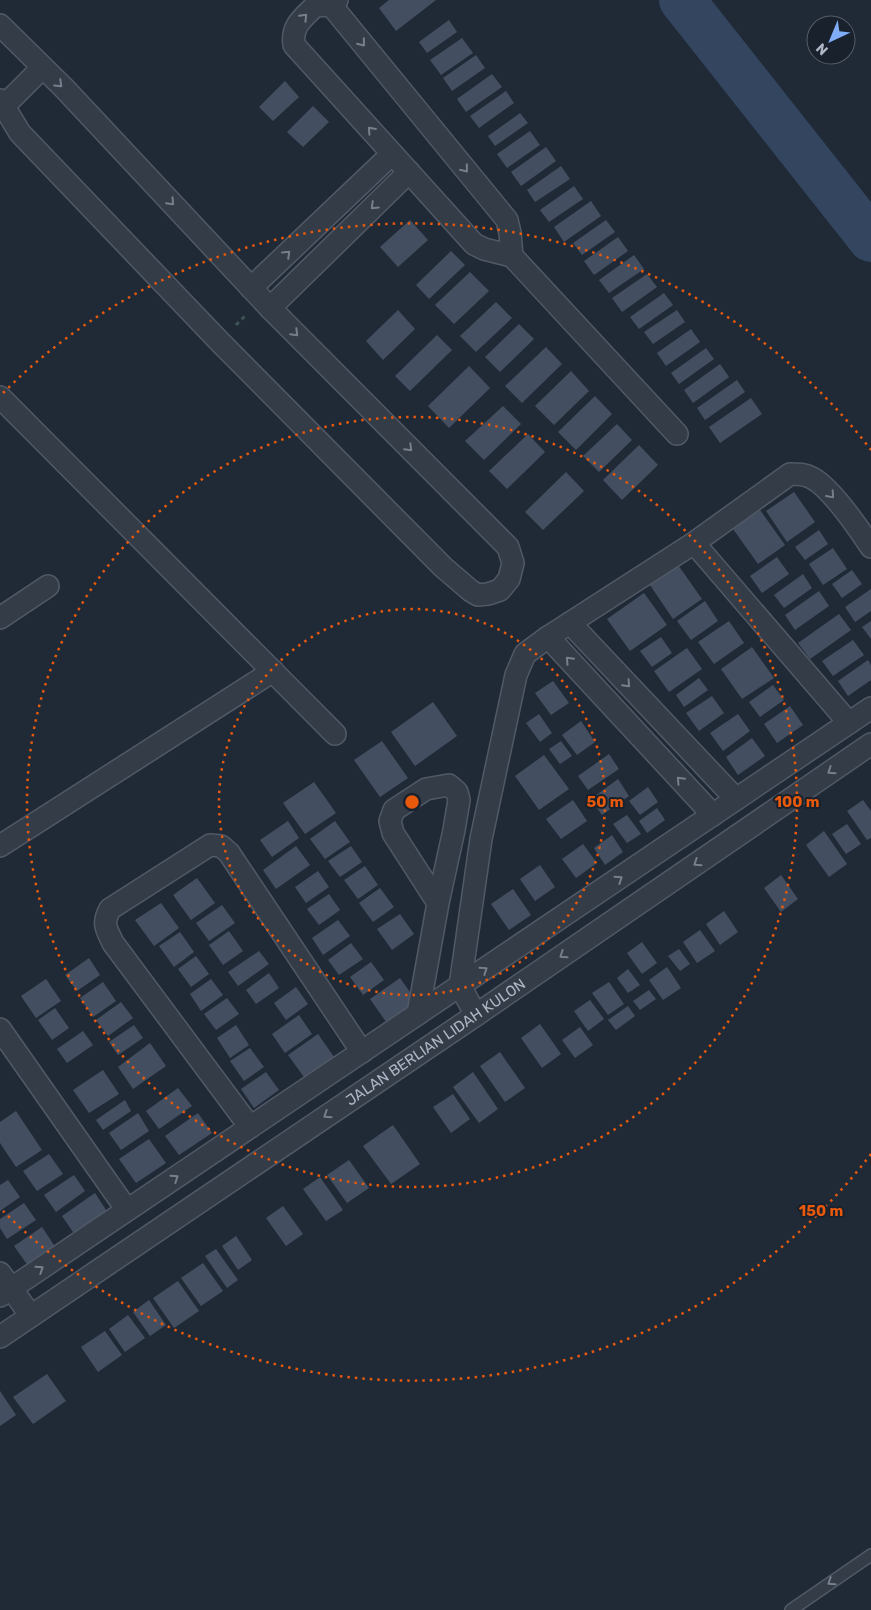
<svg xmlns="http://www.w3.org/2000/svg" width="871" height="1610" font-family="Rubik,sans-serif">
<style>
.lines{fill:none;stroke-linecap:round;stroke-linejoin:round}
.river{stroke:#33455f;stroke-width:46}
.building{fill:#434f60}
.service-casing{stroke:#515966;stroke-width:14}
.minor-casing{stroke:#515966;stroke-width:24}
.path{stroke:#405356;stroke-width:3;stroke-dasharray:4 4;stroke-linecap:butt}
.service{stroke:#343c48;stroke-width:11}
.minor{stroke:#343c48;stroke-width:21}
.oneway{stroke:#777f8d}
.ring{fill:none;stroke:#e8590c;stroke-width:2.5;stroke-dasharray:2.5 5}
.labels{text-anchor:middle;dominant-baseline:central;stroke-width:4;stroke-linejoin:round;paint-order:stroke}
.street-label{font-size:15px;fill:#aeb6c5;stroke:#19212c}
.centre{fill:#e8590c;stroke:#19212c;stroke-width:2.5}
.ring-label{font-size:15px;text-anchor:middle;font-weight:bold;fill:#e8590c;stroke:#19212c;stroke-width:4;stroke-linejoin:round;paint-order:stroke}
</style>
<rect width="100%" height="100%" fill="#202a37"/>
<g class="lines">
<polyline class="river" points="682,0 871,239"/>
</g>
<g class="building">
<polygon points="389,0 436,0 396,31 379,8"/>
<polygon points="449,20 457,32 427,53 419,42"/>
<polygon points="462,38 473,53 441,75 430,60"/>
<polygon points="476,55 485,68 452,91 443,78"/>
<polygon points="492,74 502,87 466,112 457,99"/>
<polygon points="285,81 299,97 273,121 259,107"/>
<polygon points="506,91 514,103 479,128 470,116"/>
<polygon points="313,106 329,122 303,147 287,132"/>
<polygon points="520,113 528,123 495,146 488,136"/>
<polygon points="530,131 540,145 507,168 497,154"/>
<polygon points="546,147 556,161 521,186 511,172"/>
<polygon points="561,166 570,179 535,202 527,190"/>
<polygon points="574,186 583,199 549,222 540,210"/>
<polygon points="591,201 601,216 564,242 554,227"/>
<polygon points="410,220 428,240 398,267 380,247"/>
<polygon points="606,220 615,232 582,255 573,243"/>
<polygon points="618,237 628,251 594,275 584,261"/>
<polygon points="451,251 465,265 429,299 416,285"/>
<polygon points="634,255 644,269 609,293 599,280"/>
<polygon points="470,272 489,291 454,324 435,305"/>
<polygon points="647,274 657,287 622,312 612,298"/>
<polygon points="664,293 673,305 639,329 630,317"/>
<polygon points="496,302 512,318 476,352 460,336"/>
<polygon points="398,310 415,329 383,360 366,341"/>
<polygon points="677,310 685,322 653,344 644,332"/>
<polygon points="519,324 534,339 500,372 485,357"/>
<polygon points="691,329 700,342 666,366 657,353"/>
<polygon points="437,335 452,350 410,391 395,376"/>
<polygon points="546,347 562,364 522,403 505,386"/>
<polygon points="706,348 714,359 679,384 671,373"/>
<polygon points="720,364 729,377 693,403 684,390"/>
<polygon points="469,366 490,388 449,428 428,406"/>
<polygon points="571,371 589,391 554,425 535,406"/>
<polygon points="737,380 745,392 705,420 697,408"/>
<polygon points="595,396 612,414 576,450 558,432"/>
<polygon points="751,398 762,414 720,443 709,427"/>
<polygon points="503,406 521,424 484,460 465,441"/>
<polygon points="617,424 632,440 599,472 583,456"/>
<polygon points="528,434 545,452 507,489 489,471"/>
<polygon points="639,445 658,465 622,500 603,480"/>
<polygon points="566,472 584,491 543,530 525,512"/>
<polygon points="794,492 815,522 787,542 766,511"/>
<polygon points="760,510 785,545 758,564 733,529"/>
<polygon points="819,530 828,544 805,560 795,547"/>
<polygon points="833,548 847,569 823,585 809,564"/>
<polygon points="777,557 789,574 762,593 750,576"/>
<polygon points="678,565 702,599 673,619 650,585"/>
<polygon points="852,570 862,584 842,598 832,584"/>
<polygon points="803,574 812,588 784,608 774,595"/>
<polygon points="871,589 871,611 855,622 845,607"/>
<polygon points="819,591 829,606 795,630 785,615"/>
<polygon points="644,593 667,625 630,651 607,619"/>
<polygon points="705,601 718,621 691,640 677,621"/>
<polygon points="839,614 851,630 810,659 798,643"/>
<polygon points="729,621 744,643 714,664 698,642"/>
<polygon points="871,621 871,639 862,627"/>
<polygon points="661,637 672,653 652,667 640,651"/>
<polygon points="853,640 864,655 833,676 822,661"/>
<polygon points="752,647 774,678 742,699 721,669"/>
<polygon points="687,648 702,669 669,692 654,671"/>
<polygon points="868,660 871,665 871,680 848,696 838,681"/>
<polygon points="699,678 708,690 684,707 676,695"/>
<polygon points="553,681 569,703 551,715 535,693"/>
<polygon points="773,685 784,700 760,717 749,702"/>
<polygon points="712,696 724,713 699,731 686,713"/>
<polygon points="433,702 457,736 415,766 391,732"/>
<polygon points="790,706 803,725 777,743 764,724"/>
<polygon points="539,714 552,733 540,742 526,723"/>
<polygon points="738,714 750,731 723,751 710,733"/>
<polygon points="581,721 595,742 577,755 562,735"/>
<polygon points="752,738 765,756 738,775 726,757"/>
<polygon points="382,741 408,778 380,797 354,760"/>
<polygon points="561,741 572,756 560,764 549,749"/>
<polygon points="609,754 619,769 588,790 578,776"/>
<polygon points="544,755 569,789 539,810 515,776"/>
<polygon points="618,779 629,796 602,815 591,799"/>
<polygon points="314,782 336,813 305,834 283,803"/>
<polygon points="648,787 658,802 640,815 629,801"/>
<polygon points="573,800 587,821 561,839 546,819"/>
<polygon points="863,800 871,811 871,838 867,840 847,811"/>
<polygon points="657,808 665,820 647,833 639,821"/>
<polygon points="627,815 641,834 627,843 613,824"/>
<polygon points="288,821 299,838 272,857 260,840"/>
<polygon points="335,821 350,842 325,859 310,839"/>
<polygon points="847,824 861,844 846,854 832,834"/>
<polygon points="824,831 847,864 829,877 806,845"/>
<polygon points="612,835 623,852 605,865 594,848"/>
<polygon points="583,844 597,863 576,878 562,859"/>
<polygon points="296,846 310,865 276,889 263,870"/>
<polygon points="351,846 362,862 340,877 328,861"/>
<polygon points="540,865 555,887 535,901 520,879"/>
<polygon points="365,866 378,885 358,899 344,880"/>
<polygon points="318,871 329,887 306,903 295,887"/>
<polygon points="781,875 798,899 781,912 764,888"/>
<polygon points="197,878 215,903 191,920 173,895"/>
<polygon points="380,888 394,907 373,922 359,903"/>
<polygon points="513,889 531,915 509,930 491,904"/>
<polygon points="329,894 340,910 319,925 307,909"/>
<polygon points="161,903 179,928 154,946 135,920"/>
<polygon points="222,905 235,923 209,941 196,923"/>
<polygon points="724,911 738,932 720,945 706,924"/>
<polygon points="400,914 414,934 392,950 377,929"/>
<polygon points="338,920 350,936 323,955 312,938"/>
<polygon points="700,930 715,951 697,963 683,942"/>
<polygon points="229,931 243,951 223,965 209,945"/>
<polygon points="180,932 194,952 174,967 159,946"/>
<polygon points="642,942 657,963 642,974 627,953"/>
<polygon points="351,943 363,959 339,975 328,960"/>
<polygon points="679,949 690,964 680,971 668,956"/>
<polygon points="259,951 269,964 238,986 228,972"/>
<polygon points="196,956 209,974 191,987 178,969"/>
<polygon points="89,958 100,975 77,991 65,975"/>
<polygon points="371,962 384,980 363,995 350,977"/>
<polygon points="667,967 681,988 663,1000 649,980"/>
<polygon points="628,969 640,985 628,993 617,978"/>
<polygon points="269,973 279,988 256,1004 246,990"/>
<polygon points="400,978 419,1005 389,1026 370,999"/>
<polygon points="46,979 61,1001 36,1018 21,996"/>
<polygon points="211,979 223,995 201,1011 190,994"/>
<polygon points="103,982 116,1001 93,1017 80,998"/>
<polygon points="609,982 624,1004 608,1015 592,993"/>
<polygon points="296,987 308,1004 286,1020 274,1003"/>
<polygon points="649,990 656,999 640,1010 633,1001"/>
<polygon points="227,998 239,1014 216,1030 204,1014"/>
<polygon points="590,1000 604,1019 588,1031 574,1011"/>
<polygon points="121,1002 133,1018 108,1036 96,1020"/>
<polygon points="628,1006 635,1016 616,1030 608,1020"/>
<polygon points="55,1008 69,1028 52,1040 38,1020"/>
<polygon points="299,1015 312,1034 285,1053 272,1034"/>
<polygon points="540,1024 561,1054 542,1068 521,1038"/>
<polygon points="134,1025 143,1038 118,1055 109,1042"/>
<polygon points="236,1025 249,1045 230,1058 217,1038"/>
<polygon points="580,1027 593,1045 575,1058 562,1040"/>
<polygon points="83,1031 93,1045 67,1063 57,1049"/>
<polygon points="318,1034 339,1064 309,1084 288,1055"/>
<polygon points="150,1043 166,1066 133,1089 118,1067"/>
<polygon points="250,1048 264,1067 244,1081 230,1061"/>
<polygon points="500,1052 525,1088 505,1102 480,1066"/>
<polygon points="103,1070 119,1094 89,1113 73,1090"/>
<polygon points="266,1072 279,1090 254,1108 241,1089"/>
<polygon points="473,1072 498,1109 479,1123 453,1087"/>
<polygon points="178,1088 192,1106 159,1129 146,1111"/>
<polygon points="453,1094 470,1119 451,1133 433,1107"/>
<polygon points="125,1100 131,1111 103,1130 96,1120"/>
<polygon points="16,1111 42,1150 16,1167 0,1143 0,1122"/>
<polygon points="138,1113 149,1131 121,1150 109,1133"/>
<polygon points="198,1113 212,1133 179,1155 165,1136"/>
<polygon points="393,1125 420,1164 391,1184 363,1146"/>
<polygon points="149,1139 166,1163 136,1183 119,1159"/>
<polygon points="49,1154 63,1174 37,1191 23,1171"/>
<polygon points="349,1160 369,1188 347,1203 327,1175"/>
<polygon points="74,1175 85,1191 56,1212 44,1195"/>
<polygon points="320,1177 343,1210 326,1221 303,1189"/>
<polygon points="8,1180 20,1197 0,1211 0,1185"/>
<polygon points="95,1193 108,1213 75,1235 62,1216"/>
<polygon points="24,1203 36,1220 7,1239 0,1228 0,1219"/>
<polygon points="283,1206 303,1234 286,1246 266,1218"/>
<polygon points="42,1227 58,1251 31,1270 14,1246"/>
<polygon points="236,1236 252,1260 238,1270 222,1246"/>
<polygon points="216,1249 238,1280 227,1288 205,1256"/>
<polygon points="203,1263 223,1291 201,1306 181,1278"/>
<polygon points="178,1281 199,1311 174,1328 153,1298"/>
<polygon points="149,1300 166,1325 150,1336 133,1312"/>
<polygon points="128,1315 145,1338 125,1352 109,1329"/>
<polygon points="105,1331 122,1355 98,1372 81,1347"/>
<polygon points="47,1374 66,1401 33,1424 13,1397"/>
<polygon points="0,1391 16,1415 0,1426"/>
</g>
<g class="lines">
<g class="service-casing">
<polyline id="service" points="791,1610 871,1555"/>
</g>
<g class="minor-casing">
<g id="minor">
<path d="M331,5L507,220L510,233L512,256L484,249L474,244L294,45C291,26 303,18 315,6L331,5L337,0"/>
<polyline points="0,25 64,88 270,308 508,547 513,563 509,579 500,590 488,594 478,595 471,591 443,567 220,342 20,133 0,100"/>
<polyline points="4,106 42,68"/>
<polyline points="512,256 677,434"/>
<polyline points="251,288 392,154"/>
<polyline points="270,308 409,172"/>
<polyline points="0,397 335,734"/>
<polyline points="694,543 849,723"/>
<polyline points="0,618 48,586"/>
<polyline points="570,623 736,799"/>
<polyline points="548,637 713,815"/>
<polyline points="0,846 273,671"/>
<polyline points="418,1014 438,903 454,830 459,800 457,792 449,785 426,789 394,810 390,821 393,833 438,903"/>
<path d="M476,1015L460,986L481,839L516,675L525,654L548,637L694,543L790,474C798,474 805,474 812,478C830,487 859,529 871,547"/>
<polyline points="0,1029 127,1210"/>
<path d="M250,1127L113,943C106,928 102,924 110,909L210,845L221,846L229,853L362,1052"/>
<polyline points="0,1273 31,1316"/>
<polyline points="0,1296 871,708"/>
<path id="s1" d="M0,1337L476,1015L871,744"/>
</g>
</g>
<polyline class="path" points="236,325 246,315"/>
<use href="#service" class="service"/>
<use href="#minor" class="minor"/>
</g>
<defs><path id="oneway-chevron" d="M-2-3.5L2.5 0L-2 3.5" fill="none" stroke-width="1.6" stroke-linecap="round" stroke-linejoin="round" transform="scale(1.25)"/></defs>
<g class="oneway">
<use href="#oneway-chevron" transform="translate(304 17) rotate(-46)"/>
<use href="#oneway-chevron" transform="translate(362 43) rotate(51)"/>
<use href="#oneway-chevron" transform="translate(59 84) rotate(44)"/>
<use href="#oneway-chevron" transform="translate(371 130) rotate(-132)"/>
<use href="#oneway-chevron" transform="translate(465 169) rotate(51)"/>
<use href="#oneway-chevron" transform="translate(171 202) rotate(47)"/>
<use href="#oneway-chevron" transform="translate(374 206) rotate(136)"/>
<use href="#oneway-chevron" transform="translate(287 254) rotate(-44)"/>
<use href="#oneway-chevron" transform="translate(295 333) rotate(45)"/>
<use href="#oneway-chevron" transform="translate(409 448) rotate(45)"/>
<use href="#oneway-chevron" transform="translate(831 495) rotate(49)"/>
<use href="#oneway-chevron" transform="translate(569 660) rotate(-133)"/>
<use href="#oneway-chevron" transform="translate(627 684) rotate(47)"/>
<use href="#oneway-chevron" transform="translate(831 771) rotate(146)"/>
<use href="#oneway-chevron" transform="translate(680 780) rotate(-133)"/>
<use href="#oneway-chevron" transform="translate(697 863) rotate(146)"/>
<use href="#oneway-chevron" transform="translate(619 879) rotate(-34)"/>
<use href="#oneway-chevron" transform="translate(563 955) rotate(146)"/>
<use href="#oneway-chevron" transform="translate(484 970) rotate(-34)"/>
<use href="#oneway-chevron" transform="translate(327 1115) rotate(146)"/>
<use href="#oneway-chevron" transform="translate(175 1178) rotate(-34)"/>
<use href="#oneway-chevron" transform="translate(40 1269) rotate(-34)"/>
<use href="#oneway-chevron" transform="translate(831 1582) rotate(146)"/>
</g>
<g class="ring">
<circle cx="412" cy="802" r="193"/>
<circle cx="412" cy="802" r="385"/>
<path d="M871 1154A578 578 0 0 1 3 1211M3 393A578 578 0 0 1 871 450"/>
</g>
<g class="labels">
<g class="street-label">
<text stroke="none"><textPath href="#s1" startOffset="526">JALAN BERLIAN LIDAH KULON</textPath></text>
</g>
</g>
<circle cx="412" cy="802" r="8" class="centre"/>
<g class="ring-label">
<text x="605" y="807">50 m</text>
<text x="797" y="807">100 m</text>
<text x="821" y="1216">150 m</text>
</g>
<g transform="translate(831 40) rotate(224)"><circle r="24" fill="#19212c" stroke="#555d69"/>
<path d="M0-4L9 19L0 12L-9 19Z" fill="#80adf8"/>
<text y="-8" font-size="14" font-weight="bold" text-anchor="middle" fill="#aeb6c5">N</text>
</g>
</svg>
